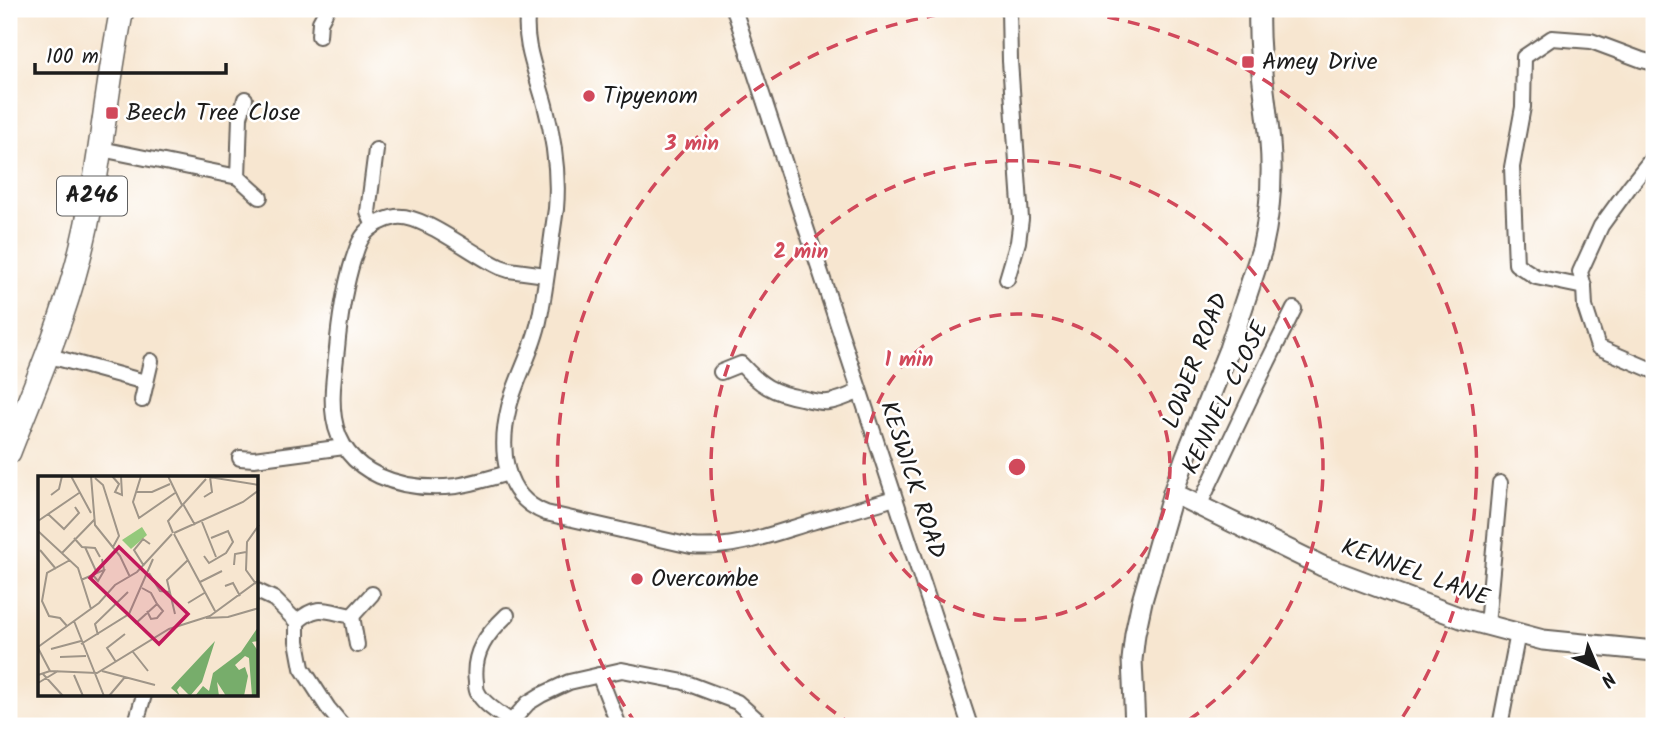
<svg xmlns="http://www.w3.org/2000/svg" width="1663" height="735" font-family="Kalam,sans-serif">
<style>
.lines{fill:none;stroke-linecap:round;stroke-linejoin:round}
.minor-casing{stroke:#69635b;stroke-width:18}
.tertiary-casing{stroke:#69635b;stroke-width:23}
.primary-casing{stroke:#69635b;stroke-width:26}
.minor{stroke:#fff;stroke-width:14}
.tertiary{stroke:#fff;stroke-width:19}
.primary{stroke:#fff;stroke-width:23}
.ring{fill:none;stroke:#d1495b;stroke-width:3.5;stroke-dasharray:12 9}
.poi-dot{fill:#d1495b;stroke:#fff;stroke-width:2.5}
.labels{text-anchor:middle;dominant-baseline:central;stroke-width:5;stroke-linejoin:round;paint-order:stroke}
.shield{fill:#fff;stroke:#606060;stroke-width:2}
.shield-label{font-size:23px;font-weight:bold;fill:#1c1c1c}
.poi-label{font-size:24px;fill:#1c1c1c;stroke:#fff;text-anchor:start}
.street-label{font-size:24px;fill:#1c1c1c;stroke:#fff}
.inset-road{fill:none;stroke:#9f9588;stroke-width:2}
.view{fill:#c2185b;fill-opacity:0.15;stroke:#c2185b;stroke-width:3.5}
.inset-edge{fill:none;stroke:#1c1c1c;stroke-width:3.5}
.centre{fill:#d1495b;stroke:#fff;stroke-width:3.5}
.ring-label{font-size:21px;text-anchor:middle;font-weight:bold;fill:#d1495b;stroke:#fff;stroke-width:5;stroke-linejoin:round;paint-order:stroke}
</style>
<rect width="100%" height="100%" fill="#fff"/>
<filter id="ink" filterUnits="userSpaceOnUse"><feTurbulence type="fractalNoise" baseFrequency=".0143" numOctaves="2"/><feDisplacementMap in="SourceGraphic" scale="14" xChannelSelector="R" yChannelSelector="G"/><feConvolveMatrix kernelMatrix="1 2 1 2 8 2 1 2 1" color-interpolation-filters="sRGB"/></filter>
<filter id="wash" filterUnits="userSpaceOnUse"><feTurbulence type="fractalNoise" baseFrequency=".00686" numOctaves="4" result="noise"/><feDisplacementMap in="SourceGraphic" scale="28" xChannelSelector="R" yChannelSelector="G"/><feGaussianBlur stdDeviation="1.57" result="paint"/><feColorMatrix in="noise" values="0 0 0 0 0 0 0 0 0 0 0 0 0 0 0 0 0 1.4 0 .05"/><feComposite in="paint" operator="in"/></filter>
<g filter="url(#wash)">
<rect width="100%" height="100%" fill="#f7e6d0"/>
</g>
<g filter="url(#ink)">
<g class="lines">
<g class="minor-casing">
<g id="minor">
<path d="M528,9C522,42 537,74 545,105C554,139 559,174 556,209C550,246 547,284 539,321C533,351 516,378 509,407C499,448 502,496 546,513L691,546C732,550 772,534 812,522C839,514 867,507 894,498"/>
<polyline points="734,9 970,726"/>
<polyline points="319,36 320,22 327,9"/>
<polyline points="101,149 238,177 240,117 245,99"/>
<polyline points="1654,156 1630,186 1601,226 1580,272 1584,287 1585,307 1598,347 1654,371"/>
<polyline points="238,177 260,197"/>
<polyline points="374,226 368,212 376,150"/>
<polyline points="1007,279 1018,242 1021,219 1010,61 1009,9"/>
<polyline points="1584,287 1536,277 1516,264 1512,167 1523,107 1524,57 1552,38 1591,41 1642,60 1654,63"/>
<polyline points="46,355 145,382"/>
<path d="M721,372L741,364C760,385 773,393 801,398C810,400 819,403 828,402C839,401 849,395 859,392"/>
<polyline points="142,400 151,361"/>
<polyline points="240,458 254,459 344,447"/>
<path d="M508,473C491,478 474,483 456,486C405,492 343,476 334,418C330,393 336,364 338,338C341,311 345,286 353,260C356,252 358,242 364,235C371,226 384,219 396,217C422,213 473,255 500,267L509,270L546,275"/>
<polyline points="1199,506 1253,392 1294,309"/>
<polyline points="257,591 274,599 297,622 297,641 302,668 328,708 343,726"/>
<path d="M507,615C487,634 472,652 476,682C476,685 476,690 478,693C484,705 501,714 511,722"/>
<polyline points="352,616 372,594"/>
<polyline points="352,616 357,645"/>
<path d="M297,622C317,603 326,611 352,616"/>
<polyline points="1487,625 1500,483"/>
<polyline points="599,675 619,726"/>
<polyline points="135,726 144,695"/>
<polyline points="510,726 511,722 528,703 541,695 569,682 622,670 684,682 737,702 764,726"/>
<polyline points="1500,726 1518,633"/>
</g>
</g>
<g class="tertiary-casing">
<g id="tertiary">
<polyline points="1173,493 1322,566 1464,619 1543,640 1654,651"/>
<path d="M1135,726L1132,660L1135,634L1142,601L1173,493L1186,456L1229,349L1262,249C1270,214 1273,178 1270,142C1266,98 1257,53 1259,9"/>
</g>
</g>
<g class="primary-casing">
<path id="primary" d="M9,452C33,390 61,327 78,261C100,178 105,93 122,9"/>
</g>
<use href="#minor" class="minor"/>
<use href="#tertiary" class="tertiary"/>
<use href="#primary" class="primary"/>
</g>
</g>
<g class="ring">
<circle cx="1017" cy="467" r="153"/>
<path d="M853 725A306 306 0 1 1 1181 725"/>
<path d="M636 724A459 459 0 0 1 989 9M1045 9A459 459 0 0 1 1398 724"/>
</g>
<g class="poi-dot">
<rect x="1241" y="55" width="14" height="14" rx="3.5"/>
<circle cx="589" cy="96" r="7"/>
<rect x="105" y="106" width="14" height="14" rx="3.5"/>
<circle cx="637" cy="579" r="7"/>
</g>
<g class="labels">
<rect class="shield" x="57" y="176.5" width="70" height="39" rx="5"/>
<g class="shield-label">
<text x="92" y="196">A246</text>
</g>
<g class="poi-label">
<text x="1262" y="62">Amey Drive</text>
<text x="603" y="96">Tipyenom</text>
<text x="126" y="113">Beech Tree Close</text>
<text x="651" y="579">Overcombe</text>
</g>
<g class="street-label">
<text transform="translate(1196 361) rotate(-69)">LOWER ROAD</text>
<text transform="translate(1226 398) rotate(-64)">KENNEL CLOSE</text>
<text transform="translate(912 480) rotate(72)">KESWICK ROAD</text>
<text transform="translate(1415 573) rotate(20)">KENNEL LANE</text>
</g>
</g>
<g transform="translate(38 476)">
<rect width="220" height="220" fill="#f7e6d0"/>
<path d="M104,51L109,59L93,73L84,64Z" fill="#94c97b"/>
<path d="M220,151V165L214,166L220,175V220H214L211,182L207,180L197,189L201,194L207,191L210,200L206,220H188L179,206L181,220H157L165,210L171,215L175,197L203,176ZM177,165L164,206L152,220L142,210L139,214L142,220L133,212Z" fill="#77ad6b"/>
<path class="inset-road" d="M33,0L53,37M53,0L57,49L82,80L92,101M74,0L81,8L77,16L84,19L83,0M103,0L95,26L101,42L137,17M130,0L144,29M165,0L221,9M57,2L65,9L81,60L75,71M98,16H114L132,8M13,19L21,13L24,0M166,21L174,16L172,1M145,28L157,49M10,38L26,53L41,37L37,31M0,45L41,17M164,46L178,81M0,55L40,92L53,133M135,57L130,45L168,3M136,57L205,26L221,14M136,58L177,135M36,62L44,71L57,72L62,81M47,71L58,95M2,74L18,93M24,77L56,44M166,80L171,87L188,77L195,66L190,55L173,62M196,89L197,78L208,76M106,90L96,74L105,63L112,68M111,97L122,115L131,116M54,98L60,105L67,93M43,104L66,94L64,83M162,106L184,95M218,108L208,94L209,66L221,49M187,110L195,107L202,120M150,127L168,116M109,135L113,143L119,142L125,135L119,128M137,138L129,104L150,84M90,139L98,147L119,128L113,117L104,112M172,140L221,104M168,142L190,141L221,132M36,145L66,220M29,150L22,142L11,140L4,125L9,97L32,84M60,159L57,148L90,116M43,168L91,138L115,83M0,171L61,127L77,109L99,96L134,58M0,172L12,195M13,173L43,165M95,176L110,195M22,181L48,180M78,186L69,172L87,158M64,195L117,209M5,198L25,220M0,199L12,195L59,197L131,153L172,140M36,199L45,220M0,207L20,195M71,220L87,201"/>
<path class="view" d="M81,71L150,138L121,168L52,102Z"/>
<rect width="220" height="220" class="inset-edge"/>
</g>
<circle cx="1017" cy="467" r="10" class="centre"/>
<g class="ring-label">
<text x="692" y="150">3 min</text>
<text x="801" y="258">2 min</text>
<text x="909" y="366">1 min</text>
</g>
<rect width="1663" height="735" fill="none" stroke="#fff" stroke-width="35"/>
<g transform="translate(1597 668) rotate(136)" stroke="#ffffff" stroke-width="5" paint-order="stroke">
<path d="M0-5L12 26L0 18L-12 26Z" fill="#1c1c1c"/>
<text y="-10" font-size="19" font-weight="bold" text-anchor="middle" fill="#1c1c1c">N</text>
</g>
<path d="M35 63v10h191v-10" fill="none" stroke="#1c1c1c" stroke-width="3.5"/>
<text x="46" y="63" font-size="21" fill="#1c1c1c" stroke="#ffffff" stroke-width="5" paint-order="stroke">100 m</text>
</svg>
